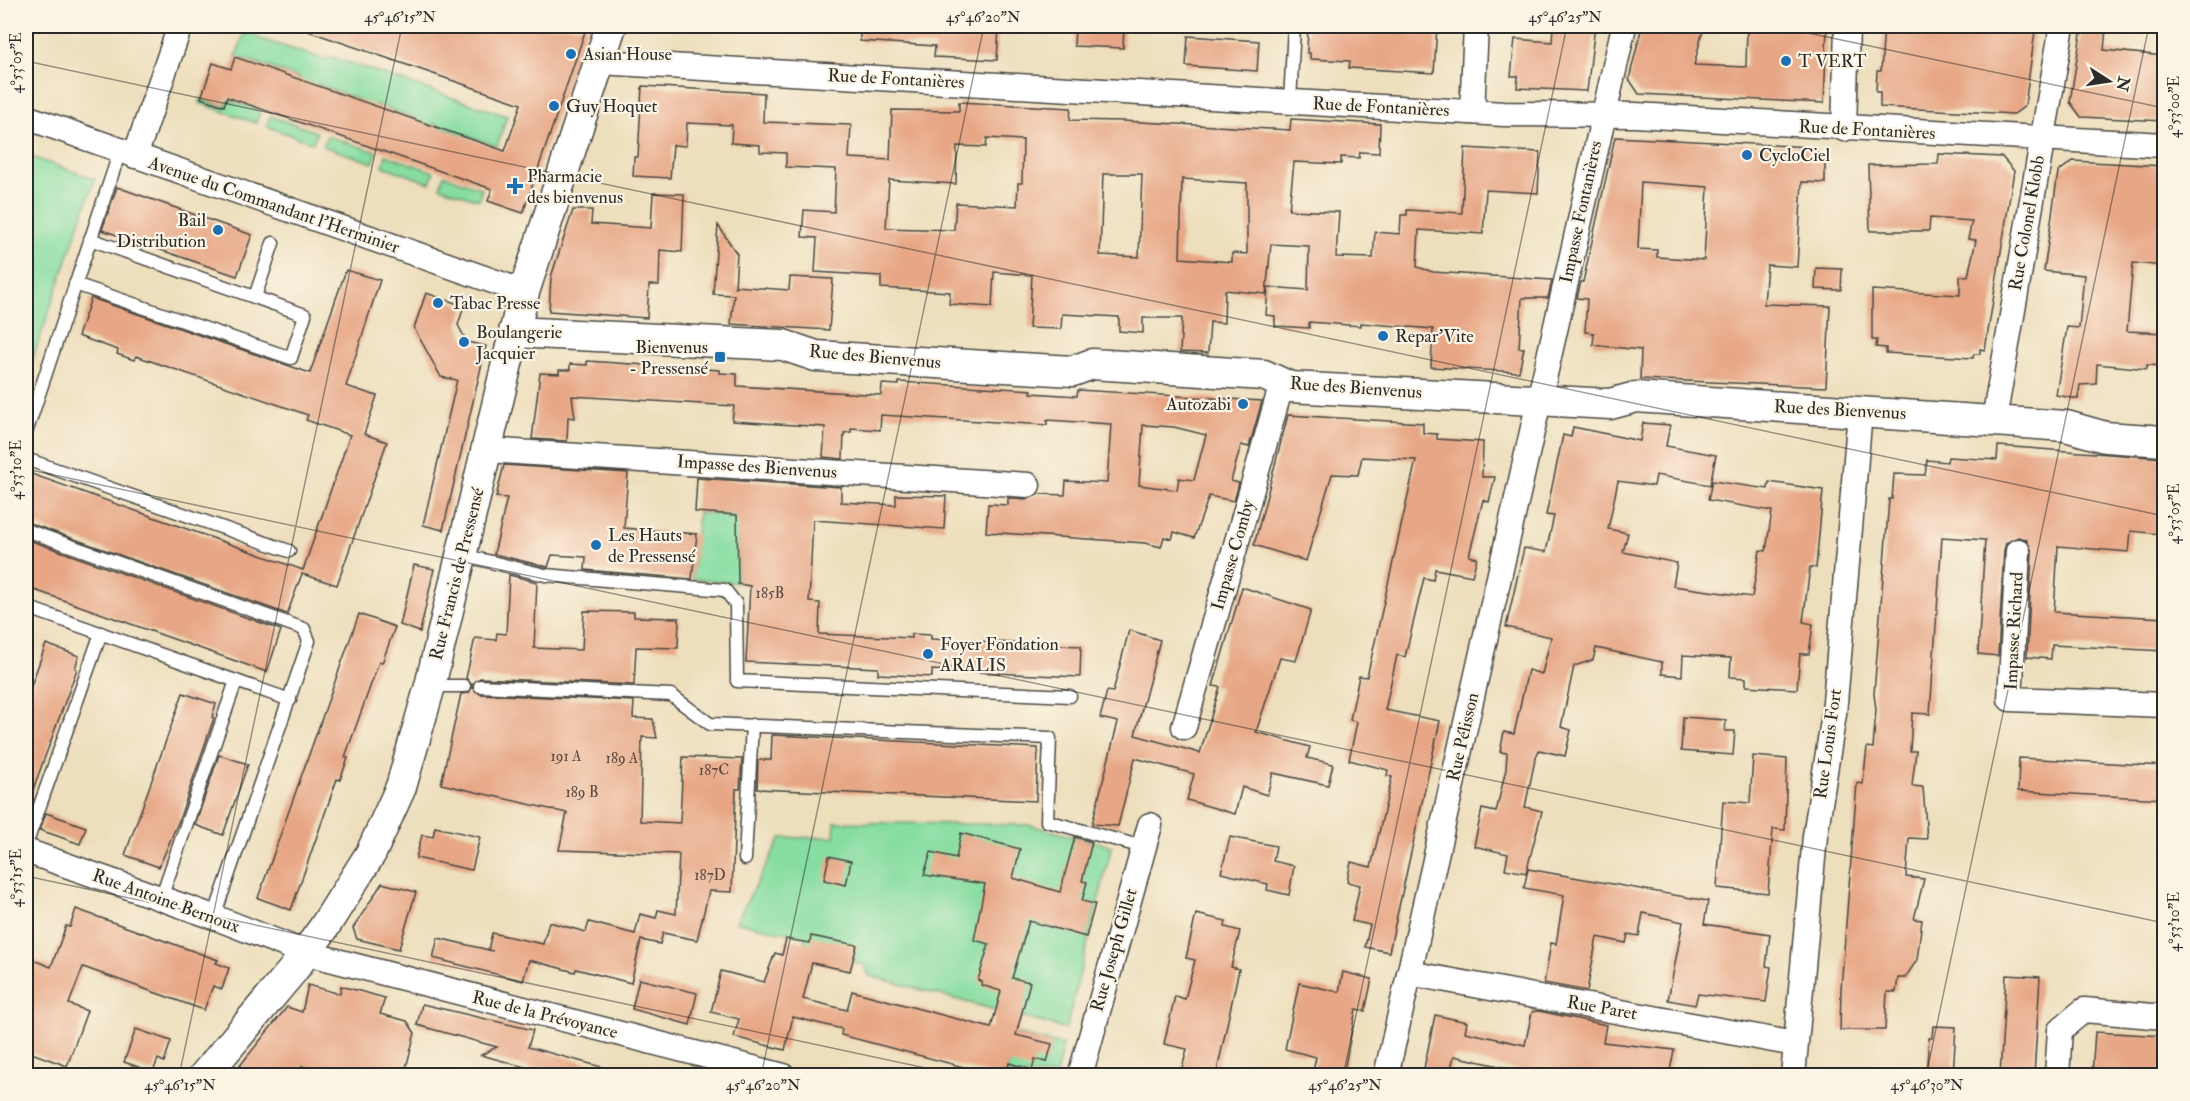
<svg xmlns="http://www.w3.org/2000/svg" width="2190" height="1101" font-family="'IM FELL Double Pica',serif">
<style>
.green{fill:#86dda1;stroke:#588466;stroke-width:1.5}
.building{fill:#e7a786;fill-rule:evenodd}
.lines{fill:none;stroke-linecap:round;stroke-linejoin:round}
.service-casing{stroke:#484641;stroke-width:15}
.minor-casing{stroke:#484641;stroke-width:27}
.tertiary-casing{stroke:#484641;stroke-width:33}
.service{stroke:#fff;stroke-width:12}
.minor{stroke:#fff;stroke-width:24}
.tertiary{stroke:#fff;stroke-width:30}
.ticks{fill:none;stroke:#2b2b2b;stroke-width:1.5;stroke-opacity:0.45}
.poi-dot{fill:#1f6fb2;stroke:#fcf5e5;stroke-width:2}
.labels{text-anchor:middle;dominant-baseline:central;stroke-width:4.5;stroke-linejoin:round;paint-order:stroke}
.number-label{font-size:15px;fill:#5a4a42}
.poi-label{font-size:18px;fill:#2b2b2b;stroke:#fcf5e5;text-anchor:start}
.street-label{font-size:18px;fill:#2b2b2b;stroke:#fcf5e5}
.neatline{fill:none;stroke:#2b2b2b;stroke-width:2}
.ticks-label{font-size:15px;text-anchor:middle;fill:#2b2b2b}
</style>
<rect width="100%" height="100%" fill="#fcf5e5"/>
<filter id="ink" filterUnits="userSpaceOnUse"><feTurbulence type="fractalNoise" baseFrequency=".0167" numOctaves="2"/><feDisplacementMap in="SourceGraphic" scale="12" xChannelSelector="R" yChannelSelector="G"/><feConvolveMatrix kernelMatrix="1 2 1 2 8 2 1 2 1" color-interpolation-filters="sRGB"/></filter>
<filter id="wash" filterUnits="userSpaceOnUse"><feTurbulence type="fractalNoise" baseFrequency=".008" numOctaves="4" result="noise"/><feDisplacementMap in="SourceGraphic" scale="24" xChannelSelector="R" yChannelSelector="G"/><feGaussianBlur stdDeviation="1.35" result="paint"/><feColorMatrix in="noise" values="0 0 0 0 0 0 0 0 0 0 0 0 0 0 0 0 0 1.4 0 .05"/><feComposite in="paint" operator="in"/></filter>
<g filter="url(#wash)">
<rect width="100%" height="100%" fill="#eddebc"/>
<g class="green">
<polygon points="250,33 257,35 257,38 327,60 329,56 507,116 497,146 434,124 431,128 415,122 416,118 375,104 373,108 357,99 317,84 315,88 299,83 300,78 236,56 244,34"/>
<polygon points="200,99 225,107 228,100 260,111 256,123 199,103"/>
<polygon points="270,116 317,132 313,143 266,126"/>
<polygon points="327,136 377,152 373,163 323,146"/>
<polygon points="26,155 95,179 26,378"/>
<polygon points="386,155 434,172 430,183 383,166"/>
<polygon points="444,175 482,189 479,200 440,187"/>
<polygon points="698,513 738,514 738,583 692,579"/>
<polygon points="835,822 1029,825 1112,846 1066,1029 870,976 863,964 806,956 805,937 736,922 781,838 834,837"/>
<polygon points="1017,1034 1063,1045 1056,1075 1006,1076"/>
</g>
<g id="blocks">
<g class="building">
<polygon points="302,26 587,26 523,213 488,201 492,189 227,97 224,106 201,98 213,63 231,69 235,57 505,151 521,104 302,29"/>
<polygon points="860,26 999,26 997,60 934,57 935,46 860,41"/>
<polygon points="1075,26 1124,26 1123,48 1074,46"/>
<polygon points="1308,26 1437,26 1434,73 1349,68 1350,61 1310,59 1310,53 1307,53"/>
<polygon points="1558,26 1595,26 1587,91 1517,88 1518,76 1511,76 1515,39 1552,42 1553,27"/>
<polygon points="1642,26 1704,26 1694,65 1746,67 1747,26 1827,26 1824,103 1639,94 1629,79"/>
<polygon points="1884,26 1962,26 1961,28 2035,31 2025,106 2014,114 1880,107 1880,92 1876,92 1877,71 1881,71"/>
<polygon points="2082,27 2106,29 2104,50 2164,56 2164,121 2081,117 2070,102"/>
<polygon points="1188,36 1259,41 1257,71 1186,66"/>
<path d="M642,86L764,93L763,122L851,125L849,158L890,160L892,110L959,111V102L1071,108L1070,120L1122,121L1290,130L1291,119L1380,124L1379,153L1360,152L1359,158L1341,157V164L1294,162L1289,210L1339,212L1336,257L1373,258L1375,232L1400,234L1401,215H1407V210L1462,213L1465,148L1540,152L1538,193L1486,190L1483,234L1419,230L1417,267L1433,272L1552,280L1548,298H1522L1519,348H1524L1519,372L1431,367L1433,329L1361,323V326L1309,322V328L1275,326V316L1266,315L1268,287L1308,290L1309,246L1271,244L1266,294L1225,290L1224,323L1210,322L1208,353L1180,352L1182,318H1143V333L1119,331V317L1062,314L1061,329L1029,328L1032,275L994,272L992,307L949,304L950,292L881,288V276L815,272L817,238L802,237L804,210L834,212L836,169L786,167V153L760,152V145L731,143L732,125L687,123L686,146L673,145L670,178L633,176L634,157H638ZM987,138L1023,140L1022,183H1018L1017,206L956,203L954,230L886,228L889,180L956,184L957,146L986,147ZM1103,174H1142L1139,257L1100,255ZM1182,179L1247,183V254L1232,253V262L1180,258Z"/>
<path d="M1615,137L1812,147L1825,161V183L1802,182L1797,267L1767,265L1764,304L1830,306L1826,387L1640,379L1641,350L1593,345L1594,333L1585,332L1587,299L1577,298L1581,282H1583ZM1641,182L1708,187L1704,260L1657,257V250L1638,249Z"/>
<polygon points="1939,154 2002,157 2014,171 1985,350 1980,349 1980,354 1974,354 1973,358 1886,353 1886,348 1876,347 1877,340 1872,340 1872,290 1960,295 1960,276 1968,276 1976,240 1968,239 1972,221 1930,218 1929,231 1870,231 1868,165 1938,164"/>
<polygon points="2073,161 2164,166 2164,266 2133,263 2127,331 2164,333 2164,366 2147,365 2147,369 2097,364 2096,384 2080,385 2078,399 2056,395 2067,327 2079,328 2084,275 2044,271 2058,172"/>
<polygon points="117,187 252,235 237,276 102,230"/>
<polygon points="653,193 684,194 682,252 660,250 659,285 649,285 647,318 549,311 551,277 573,210 592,210 591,224 651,228"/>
<polygon points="718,225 737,254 735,288 735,286 789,290 790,277 833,279 829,330 731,324 734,295 713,294"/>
<polygon points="1816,268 1842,269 1841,290 1815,289"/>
<polygon points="346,270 380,280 346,386 377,396 364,434 387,442 337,585 302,574 287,614 26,522 26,472 303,570 350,435 306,420 308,415 136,356 134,360 117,354 118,350 78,336 91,298 310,373"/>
<polygon points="426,293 464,306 458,325 467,342 486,346 443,530 423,525 457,380 441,377 414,328"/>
<path d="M587,361L720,370V373L737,374V386L881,395L882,384L899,385V382L1032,390L1031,393L1077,396L1078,390L1262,401L1249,447L1241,445L1231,481L1239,483L1234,501L1209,496L1194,538L1174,532L1172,539L1164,537L1161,547L1145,543L986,532L988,504L1008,505V498L1028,499L1039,494L1065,495L1066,481L1107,483L1111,424L1047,420V425L881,415L880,430L851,428V432L844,433L843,459L823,457L825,427L732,421L734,406L572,396L575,418L568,417L567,441L532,439L540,373L559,374V370H570V364L587,365ZM1143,425L1174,427L1206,435L1194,480L1179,478L1177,490L1139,485Z"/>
<polygon points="1288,415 1423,423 1423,433 1437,434 1437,439 1483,442 1482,477 1495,477 1489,502 1483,500 1469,556 1477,558 1472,576 1435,569 1433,580 1424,578 1405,657 1397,655 1385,710 1440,721 1389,952 1365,947 1370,925 1352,921 1360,885 1347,882 1351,862 1371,867 1392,777 1387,776 1388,770 1349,760 1357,722 1350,720 1359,676 1367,677 1416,460 1362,457 1358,475 1332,474 1306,561 1254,545"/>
<polygon points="1643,423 1670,425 1666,446 1716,455 1710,485 1656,475 1654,486 1618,481 1608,529 1628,533 1623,552 1677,563 1673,586 1752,597 1760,550 1766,551 1772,511 1708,500 1712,481 1768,489 1769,482 1823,490 1816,568 1810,567 1803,622 1813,624 1809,654 1800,654 1797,689 1746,686 1746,678 1730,677 1731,658 1683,655 1682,676 1662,674 1662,662 1596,648 1593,660 1574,666 1561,727 1571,730 1565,756 1539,750 1535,760 1525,807 1542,811 1526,873 1505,869 1508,854 1474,846 1482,809 1496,812 1506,769 1507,753 1500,752 1504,732 1514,734 1528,670 1542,674 1551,637 1506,627 1524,548 1546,552 1554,516 1546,515 1563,435 1571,437 1573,427 1640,441"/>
<polygon points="1998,446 2164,458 2160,534 2131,531 2129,552 2058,546 2054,612 2164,618 2164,651 2052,645 2051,659 2027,657 2032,552 2026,539 2018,537 2006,543 2004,550 1998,656 1978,654 1985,540 1942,537 1930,714 1912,713 1910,751 1916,751 1912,786 1923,787 1927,839 1909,838 1906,877 1924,879 1914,919 1922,920 1917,960 1905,978 1898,978 1896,992 1887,992 1885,1030 1840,1030 1841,988 1857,783 1863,784 1867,747 1873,748 1876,710 1874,694 1889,499 1892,499 1894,474 1925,475 1927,460 1947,462 1948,457 1997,460"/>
<polygon points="504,465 628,473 624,528 697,534 692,579 585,570 586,557 552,555 548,567 494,554 507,498 496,497"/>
<polygon points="697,478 841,487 841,502 896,505 896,495 946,496 944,529 813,520 809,602 820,603 819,634 912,638 912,634 931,635 931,639 1081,646 1080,677 932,670 932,677 878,674 878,668 746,662 750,586 738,584 737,515 695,512"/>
<polygon points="26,539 281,630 267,672 26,587"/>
<polygon points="414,565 434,569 420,632 400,625"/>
<polygon points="509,575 537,582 534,648 582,650 584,611 634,612 634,617 679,618 678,648 636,647 634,685 480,678 472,685 466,678 475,638 496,640 497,633 506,634"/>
<polygon points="1242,587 1311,610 1296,661 1280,658 1256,732 1310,747 1307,758 1333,764 1328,785 1273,773 1267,795 1242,787 1235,814 1187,800 1194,774 1135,758 1118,826 1092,824 1118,722 1100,718 1107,691 1113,692 1129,630 1160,640 1135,735 1200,753 1220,687 1213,686"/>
<polygon points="359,614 395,627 382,663 379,662 345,757 348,758 340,780 337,779 291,910 258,898"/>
<polygon points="46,644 79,656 75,668 77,669 27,806 31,807 26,822 26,700"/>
<polygon points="472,687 480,694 634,701 633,718 653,719 657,738 642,737 640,821 680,823 683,757 742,759 740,789 736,789 732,892 709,891 697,940 663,933 660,944 641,940 631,983 576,969 575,972 529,960 523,981 433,958 438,938 493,951 488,950 492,933 543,944 549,922 586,932 589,922 635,934 640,914 656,918 658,910 676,914 679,854 559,850 567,813 441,784 461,694 469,693"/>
<polygon points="183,693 216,704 212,717 214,718 179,820 159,867 125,855"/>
<polygon points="1683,717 1726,720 1725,731 1735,731 1733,755 1681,751"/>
<polygon points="772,735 1038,748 1036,801 757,789 758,760 771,760"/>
<polygon points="219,755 248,764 223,835 195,825"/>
<polygon points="1753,756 1787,759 1785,830 1773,829 1768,893 1717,888 1723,801 1750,803"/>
<polygon points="2019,758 2164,766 2164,799 2018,791"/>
<polygon points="46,813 86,827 80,844 40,830"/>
<polygon points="435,827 480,837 472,870 416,858 422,835 433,837"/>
<polygon points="961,833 1020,849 1013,878 1060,892 1075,837 1092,842 1082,881 1087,882 1082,901 1095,904 1086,937 1029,921 1012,978 1030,982 1016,1035 1052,1044 1047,1062 1035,1059 1032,1070 1009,1063 1006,1076 998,1076 841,1035 842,1029 793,1017 785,1050 734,1037 739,1019 711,1012 721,971 764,982 775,953 782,955 786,939 810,943 811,936 857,945 850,971 812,963 803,999 847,1010 852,991 991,1028 1001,991 981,985 982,982 978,980 989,944 974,940 985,884 924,875 931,852 956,858"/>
<polygon points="1230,837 1276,846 1273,861 1294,866 1289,895 1267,890 1268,884 1221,873"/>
<polygon points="829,856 851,861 846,885 824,880"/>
<polygon points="1528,869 1708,901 1704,924 1770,934 1766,966 1771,967 1766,1002 1698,994 1695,1005 1668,1000 1683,922 1643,913 1639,936 1628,934 1626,943 1597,937 1587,991 1544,983 1551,943 1556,944 1564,895 1524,888"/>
<polygon points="382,883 416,892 399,949 357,939 353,928"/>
<polygon points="76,909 218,960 216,963 229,968 222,989 213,986 204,1010 83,967 69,1004 87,1011 67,1066 26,1051 26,957 51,967 66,926 70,927"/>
<polygon points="1196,914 1226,921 1225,927 1240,931 1231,967 1239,969 1216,1076 1180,1076 1187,1049 1164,1044 1175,996 1185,999 1195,960 1186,958"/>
<polygon points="1343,972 1372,979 1365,1011 1356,1009 1343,1076 1312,1076 1316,1057 1285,1049 1299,983 1339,992"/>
<polygon points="2006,975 2040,977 2034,1076 2000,1076"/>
<polygon points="639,979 697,993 690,1025 632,1009"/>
<polygon points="308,985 340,994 341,986 385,998 380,1014 407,1021 415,1033 404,1076 336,1076 302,1066 298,1076 254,1076 238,1068 287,1007 302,1012"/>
<polygon points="422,1004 533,1030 528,1047 609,1069 608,1076 534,1076 536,1070 481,1055 497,1047 417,1025"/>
<polygon points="1539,1011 1606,1025 1603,1042 1674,1050 1669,1076 1529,1076 1530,1073 1454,1056 1449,1076 1423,1073 1435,1015 1467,1022 1465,1032 1525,1045 1532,1012"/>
<polygon points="1933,1026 1956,1027 1953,1076 1926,1075 1929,1038 1932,1038"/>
<polygon points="136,1029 171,1041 164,1062 158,1059 153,1072 124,1062"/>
<polygon points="2095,1032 2164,1036 2164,1076 2092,1074"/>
</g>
</g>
</g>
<g filter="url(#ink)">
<use href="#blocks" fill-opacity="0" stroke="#484641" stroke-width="1.5"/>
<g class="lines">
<g class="service-casing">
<g id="service">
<polyline points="1290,102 1294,26"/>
<polyline points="75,284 291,358 305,315 90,239"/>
<polyline points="255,297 273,243"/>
<polyline points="26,433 120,151"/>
<polyline points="26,459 289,551"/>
<polyline points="26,530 304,629 309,641 214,917"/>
<polyline points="462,555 545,575 725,590 736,604 737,681 1070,696"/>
<polyline points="26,607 290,700"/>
<polyline points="430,686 464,686"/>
<polyline points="480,686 671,695 710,724 1050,738 1047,821 1143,847"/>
<polyline points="26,845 101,633"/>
<polyline points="745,859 752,725"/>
<polyline points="161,898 236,681"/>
</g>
</g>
<g class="minor-casing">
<g id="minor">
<polyline points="599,62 1504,114 1635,115 2164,145"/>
<polyline points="1472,112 1476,26"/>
<polyline points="26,117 524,292"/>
<polyline points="1844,129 1847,26"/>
<polyline points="135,156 180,26"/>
<polyline points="1994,420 2062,26"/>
<polyline points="487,450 1028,485"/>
<polyline points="2018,551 2010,699 2164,705"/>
<polyline points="1184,727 1282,383"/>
<polyline points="26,851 214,917 306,953 784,1076"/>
<polyline points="1409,973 1795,1044"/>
<polyline points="1080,1076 1150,825"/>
<polyline points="1386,1076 1624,26"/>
<polyline points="1793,1076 1815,836 1834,714 1860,412"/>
<polyline points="2057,1076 2060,1030 2084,1010 2164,1017"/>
</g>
</g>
<g class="tertiary-casing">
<g id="tertiary">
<polyline points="514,332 783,345 816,356 1073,371 1092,364 1264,375 1290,387 1610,404 1636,397 2066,426 2105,437 2164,441"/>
<polyline points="204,1076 293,970 323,929 371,853 401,787 430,686 524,292 611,26"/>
</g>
</g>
<use href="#service" class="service"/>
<use href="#minor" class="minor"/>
<use href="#tertiary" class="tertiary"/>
</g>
</g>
<path class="ticks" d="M1775,26L2164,108M26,61L2164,516M26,469L2164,923M26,876L963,1076M179,1076L402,26M761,1076L984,26M1343,1076L1567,26M1926,1076L2149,26"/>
<g class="poi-dot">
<circle cx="571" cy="54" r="6"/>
<circle cx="1786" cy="61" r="6"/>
<circle cx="554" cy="106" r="6"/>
<circle cx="1747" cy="155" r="6"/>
<path d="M512 177h6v6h6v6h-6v6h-6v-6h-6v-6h6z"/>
<circle cx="218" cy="230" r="6"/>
<circle cx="438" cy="303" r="6"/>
<circle cx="1383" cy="336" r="6"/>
<circle cx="464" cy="342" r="6"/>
<rect x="714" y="351" width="12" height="12" rx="3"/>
<circle cx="1243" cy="404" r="6"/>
<circle cx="596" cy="545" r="6"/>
<circle cx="928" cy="654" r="6"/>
</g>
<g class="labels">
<g class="number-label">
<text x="770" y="593">185B</text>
<text x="566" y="756">191 A</text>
<text x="622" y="758">189 A</text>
<text x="714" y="770">187C</text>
<text x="582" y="792">189 B</text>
<text x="710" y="875">187D</text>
</g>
<g class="poi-label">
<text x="583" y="54">Asian House</text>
<text x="1798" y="61">T VERT</text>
<text x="566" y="106">Guy Hoquet</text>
<text x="1759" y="155">CycloCiel</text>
<text x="527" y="176">Pharmacie<tspan x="527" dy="21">des bienvenus</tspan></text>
<text x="206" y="220" text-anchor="end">Bail<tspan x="206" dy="21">Distribution</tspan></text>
<text x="450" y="303">Tabac Presse</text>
<text x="476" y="332">Boulangerie<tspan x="476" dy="21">Jacquier</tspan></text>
<text x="1395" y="336">Repar'Vite</text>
<text x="708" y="347" text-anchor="end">Bienvenus<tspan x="708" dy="21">- Pressensé</tspan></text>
<text x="1231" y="404" text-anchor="end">Autozabi</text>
<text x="608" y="535">Les Hauts<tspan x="608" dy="21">de Pressensé</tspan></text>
<text x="940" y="644">Foyer Fondation<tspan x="940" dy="21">ARALIS</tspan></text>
</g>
<g class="street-label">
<text transform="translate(896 79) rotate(3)">Rue de Fontanières</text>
<text transform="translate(1381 107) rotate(3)">Rue de Fontanières</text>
<text transform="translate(1867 130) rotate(3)">Rue de Fontanières</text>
<text transform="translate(274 205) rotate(19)">Avenue du Commandant l'Herminier</text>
<text transform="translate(1581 212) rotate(-78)">Impasse Fontanières</text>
<text transform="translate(2027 223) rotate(-80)">Rue Colonel Klobb</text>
<text transform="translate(875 357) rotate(5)">Rue des Bienvenus</text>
<text transform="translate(1356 388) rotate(4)">Rue des Bienvenus</text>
<text transform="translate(1840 410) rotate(3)">Rue des Bienvenus</text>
<text transform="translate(757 467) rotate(4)">Impasse des Bienvenus</text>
<text transform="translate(1233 555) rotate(-74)">Impasse Comby</text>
<text transform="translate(457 574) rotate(-76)">Rue Francis de Pressensé</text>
<text transform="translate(2014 631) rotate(-87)">Impasse Richard</text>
<text transform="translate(1463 737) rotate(-77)">Rue Pélisson</text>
<text transform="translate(1828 744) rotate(-82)">Rue Louis Fort</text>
<text transform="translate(166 901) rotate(20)">Rue Antoine Bernoux</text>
<text transform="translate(1114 950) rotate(-74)">Rue Joseph Gillet</text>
<text transform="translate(1602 1008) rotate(10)">Rue Paret</text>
<text transform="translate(545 1015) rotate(14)">Rue de la Prévoyance</text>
</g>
</g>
<rect width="2190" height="1101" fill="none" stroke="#fcf5e5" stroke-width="66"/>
<g transform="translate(2109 81) rotate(102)" stroke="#fcf5e5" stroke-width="4.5" paint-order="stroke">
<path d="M0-4.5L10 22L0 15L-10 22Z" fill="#2b2b2b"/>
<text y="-9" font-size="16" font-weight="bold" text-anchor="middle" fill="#2b2b2b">N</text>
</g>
<rect x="33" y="33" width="2124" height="1035" class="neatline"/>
<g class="ticks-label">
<text x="400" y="22">45°46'15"N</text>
<text x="983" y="22">45°46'20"N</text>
<text x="1565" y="22">45°46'25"N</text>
<text transform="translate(16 63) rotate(-90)" y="5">4°53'05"E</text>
<text transform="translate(2174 107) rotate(-90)" y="5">4°53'00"E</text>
<text transform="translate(16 470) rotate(-90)" y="5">4°53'10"E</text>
<text transform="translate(2174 514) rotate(-90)" y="5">4°53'05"E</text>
<text transform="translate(16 878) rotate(-90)" y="5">4°53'15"E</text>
<text transform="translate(2174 922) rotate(-90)" y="5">4°53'10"E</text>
<text x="180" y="1090">45°46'15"N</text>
<text x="763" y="1090">45°46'20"N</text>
<text x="1345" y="1090">45°46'25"N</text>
<text x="1927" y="1090">45°46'30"N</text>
</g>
</svg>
